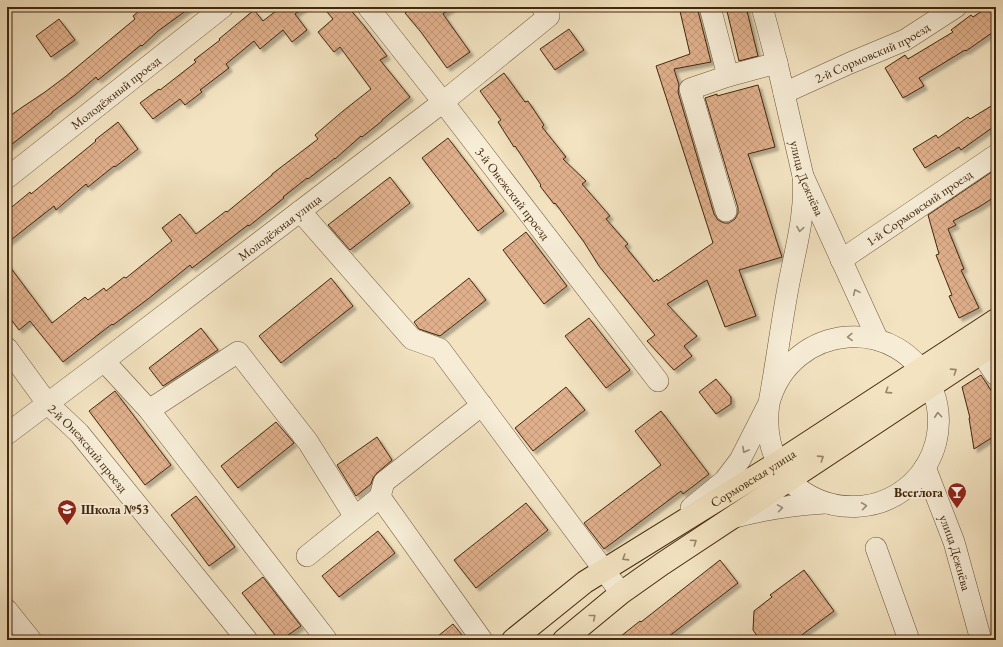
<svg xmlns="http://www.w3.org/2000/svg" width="1003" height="647" font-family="'EB Garamond',serif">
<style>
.building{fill:url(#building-cross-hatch);stroke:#42270d;filter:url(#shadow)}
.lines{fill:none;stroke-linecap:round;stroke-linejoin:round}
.minor-casing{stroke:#6e563a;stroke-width:22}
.major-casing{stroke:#42270d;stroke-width:24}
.minor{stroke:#f7edd7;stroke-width:21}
.major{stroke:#f3e3c1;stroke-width:22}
.oneway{stroke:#9c8a72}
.oneway2{stroke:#9a8567}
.labels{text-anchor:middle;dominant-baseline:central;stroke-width:4;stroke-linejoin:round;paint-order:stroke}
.street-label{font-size:13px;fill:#42270d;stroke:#f7edd7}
.poi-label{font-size:13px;font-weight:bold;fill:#42270d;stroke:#f7edd7;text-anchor:end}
</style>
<defs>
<pattern id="building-cross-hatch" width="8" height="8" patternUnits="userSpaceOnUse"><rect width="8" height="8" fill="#e0b08c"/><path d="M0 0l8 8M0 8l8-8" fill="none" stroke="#c19778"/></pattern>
<filter id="shadow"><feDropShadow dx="3.5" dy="3.5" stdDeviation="1" flood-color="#0004"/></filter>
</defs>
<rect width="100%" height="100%" fill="#f3e3c1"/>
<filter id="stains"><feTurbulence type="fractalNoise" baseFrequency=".005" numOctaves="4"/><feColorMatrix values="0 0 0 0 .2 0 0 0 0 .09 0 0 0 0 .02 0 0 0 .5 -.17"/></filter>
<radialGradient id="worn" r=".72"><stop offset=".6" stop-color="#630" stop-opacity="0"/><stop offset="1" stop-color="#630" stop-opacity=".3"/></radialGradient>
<g class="building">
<polygon points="144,7 191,7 158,31 142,46 141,45 98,80 96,77 75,95 52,112 52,113 7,148 7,118 21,108 45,92 65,77 135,19 133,16"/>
<polygon points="281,7 305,7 295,14 307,30 292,42 283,30 260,49 254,41 226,64 229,68 200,90 202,92 185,105 180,99 153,119 140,103 159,89 160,90 196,62 194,60 220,40 219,39 254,10 263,21"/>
<polygon points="323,7 348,7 365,27 387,56 380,60 410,97 382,120 382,121 362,137 361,136 335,159 335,158 308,179 307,178 283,197 284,198 249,226 248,225 192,268 190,265 148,299 113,325 112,324 63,362 30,321 19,330 7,314 7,263 52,323 85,297 88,300 104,288 106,291 124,277 126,278 172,241 162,228 180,214 196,234 226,211 227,212 272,175 272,174 318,139 315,135 343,111 371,89 340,47 334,52 318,32 333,19"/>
<polygon points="413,7 453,7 443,14 470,52 447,68 421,32 405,13"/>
<polygon points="679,7 697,7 711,62 674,69 679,85 678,92 714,214 718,220 724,223 729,223 735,219 738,213 738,208 705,98 717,94 717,96 758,85 775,147 748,154 782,257 739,270 756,316 725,327 707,280 667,304 697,336 684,346 692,356 674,370 647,341 655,335 599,266 584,242 555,203 554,204 540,186 541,185 515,146 514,147 498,122 501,120 480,91 504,73 525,102 528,101 544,125 542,127 566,157 563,159 586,181 582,184 610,216 606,219 628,244 625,246 654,282 657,279 658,281 713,243 656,66 690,54"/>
<polygon points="726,7 746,7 758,56 739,61"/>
<polygon points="988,7 996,7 996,30 966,51 965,50 919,78 924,86 903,98 885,68 905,55 908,59 953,32 951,30 971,15 973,17"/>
<polygon points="59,19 75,40 51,57 36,36"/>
<polygon points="569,29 584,50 555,70 540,49"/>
<polygon points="996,103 996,125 961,150 959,147 925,168 913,149 936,135 938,138 968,117 970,119"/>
<polygon points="118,122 138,149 115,167 114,166 88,187 86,184 56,210 54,206 7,243 7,211 30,192 31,194 96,141 95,140"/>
<polygon points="448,138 504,211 478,231 422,158"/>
<polygon points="996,169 996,196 979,207 953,221 956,225 948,229 964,269 961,270 979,308 959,318 949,296 952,295 936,255 939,254 928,215"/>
<polygon points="390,177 410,203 350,250 328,225"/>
<polygon points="526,232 567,286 544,304 503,250"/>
<polygon points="331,278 353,306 281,363 259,336"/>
<polygon points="469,278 486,300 440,336 419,329 414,322"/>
<polygon points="589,318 630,370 606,388 565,336"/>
<polygon points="201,328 218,350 163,386 149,368"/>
<polygon points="981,375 996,398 996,435 974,449 969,418 970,418 962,387"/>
<polygon points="716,379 731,397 731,404 716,414 699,392"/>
<polygon points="566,387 585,410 533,451 515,428"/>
<polygon points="115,391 171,465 145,485 89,411"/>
<polygon points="661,411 709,474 683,494 681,491 604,549 584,523 661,465 635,431"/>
<polygon points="276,422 294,443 238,488 221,466"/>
<polygon points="377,437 392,460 377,473 373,478 371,484 356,496 337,465"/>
<polygon points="196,496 235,547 209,566 171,515"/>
<polygon points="526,503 548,530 476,588 454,560"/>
<polygon points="378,531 395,553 339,597 322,576"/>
<polygon points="720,560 738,583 664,640 616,640 640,621 641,622"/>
<polygon points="804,570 834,611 795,640 760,640 753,630 754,611 772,597 770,595"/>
<polygon points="263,577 301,626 281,640 279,640 242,593"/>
<polygon points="453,624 466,640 433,640"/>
</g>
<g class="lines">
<g class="minor-casing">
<g id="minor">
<path id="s1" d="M368,7L443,102L658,381"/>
<polyline points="710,7 728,76"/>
<path id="s2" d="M762,7L777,63L803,176L878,340"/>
<path id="s3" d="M784,93L850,63L905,40L956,7"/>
<path id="s4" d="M7,178L223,7"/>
<polyline points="300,211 412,339 440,349 621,593"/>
<polyline points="726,211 690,89 728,76 777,63"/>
<path id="s5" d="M841,260L996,155"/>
<path id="s6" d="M7,348L47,403L79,433L247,640"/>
<polyline points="981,353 996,375"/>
<polyline points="104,361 149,410 326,639"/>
<polyline points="149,410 238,352 308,442 355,517"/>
<path id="s7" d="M7,434L104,361L443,102L549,16L542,7"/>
<path id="s8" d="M925,467L954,542L981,640"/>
<polyline points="380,497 482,640"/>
<path d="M691,508L724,481L740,460L769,403C791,322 901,312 933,391C939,407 940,425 936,442C932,457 924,472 912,483C880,513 832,514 798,488C790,481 782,472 777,462C768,443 766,424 769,403C776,365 781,326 788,288C795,250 806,215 803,176"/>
<path d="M735,517C765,509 794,505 825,503"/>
<polyline points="876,548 909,640"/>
<polyline points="307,556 380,497 384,482 482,405"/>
<polyline points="7,610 31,640"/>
</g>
</g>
<g class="major-casing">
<g id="major">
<path id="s9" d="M513,640L585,582L777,463L996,320"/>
<polyline points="564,640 621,593 662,564 996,343"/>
</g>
</g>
<use href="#minor" class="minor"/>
<use href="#major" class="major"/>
</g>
<defs><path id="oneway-chevron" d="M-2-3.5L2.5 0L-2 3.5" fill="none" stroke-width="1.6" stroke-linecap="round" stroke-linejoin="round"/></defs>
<g class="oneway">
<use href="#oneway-chevron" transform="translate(800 229) rotate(99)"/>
<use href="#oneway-chevron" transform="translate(856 292) rotate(-114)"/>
<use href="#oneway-chevron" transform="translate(850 337) rotate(178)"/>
<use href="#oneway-chevron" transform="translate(938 415) rotate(-95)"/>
<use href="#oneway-chevron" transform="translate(745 450) rotate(119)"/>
<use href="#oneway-chevron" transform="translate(864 506) rotate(-8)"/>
<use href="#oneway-chevron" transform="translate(780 508) rotate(-9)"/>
</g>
<g class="oneway2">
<use href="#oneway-chevron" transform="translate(954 371) rotate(-33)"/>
<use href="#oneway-chevron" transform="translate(888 391) rotate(147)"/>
<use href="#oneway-chevron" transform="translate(821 458) rotate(-33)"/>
<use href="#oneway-chevron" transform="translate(694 542) rotate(-34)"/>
<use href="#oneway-chevron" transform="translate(625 558) rotate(148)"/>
<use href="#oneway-chevron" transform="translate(593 617) rotate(-39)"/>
</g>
<defs>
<g id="bar-pin" transform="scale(1)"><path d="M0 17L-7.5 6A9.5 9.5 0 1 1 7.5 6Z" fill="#8f2418" stroke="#f7edd7"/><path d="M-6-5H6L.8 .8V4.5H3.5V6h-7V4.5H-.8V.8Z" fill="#fff"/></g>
<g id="school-pin" transform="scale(1)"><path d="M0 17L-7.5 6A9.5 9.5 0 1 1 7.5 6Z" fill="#8f2418" stroke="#f7edd7"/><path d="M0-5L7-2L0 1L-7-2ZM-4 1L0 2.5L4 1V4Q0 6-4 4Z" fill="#fff"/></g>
</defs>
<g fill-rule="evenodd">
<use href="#bar-pin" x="957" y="492"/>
<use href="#school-pin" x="67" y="509"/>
</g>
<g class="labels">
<g class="street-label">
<text stroke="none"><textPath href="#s3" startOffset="97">2-й Сормовский проезд</textPath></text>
<text stroke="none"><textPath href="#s4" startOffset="138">Молодёжный проезд</textPath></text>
<text stroke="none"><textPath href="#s2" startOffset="177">улица Дежнёва</textPath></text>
<text stroke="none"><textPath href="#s1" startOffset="236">3-й Онежский проезд</textPath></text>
<text stroke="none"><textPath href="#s5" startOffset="94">1-й Сормовский проезд</textPath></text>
<text stroke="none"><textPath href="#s7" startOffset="342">Молодёжная улица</textPath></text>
<text stroke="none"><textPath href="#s6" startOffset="129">2-й Онежский проезд</textPath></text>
<text stroke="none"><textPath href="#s9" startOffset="290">Сормовская улица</textPath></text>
<text stroke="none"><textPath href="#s8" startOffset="91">улица Дежнёва</textPath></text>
</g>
<g class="poi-label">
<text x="943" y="492">Beerлога</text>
<text x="81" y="509" text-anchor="start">Школа №53</text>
</g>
</g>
<rect width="1003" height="647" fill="none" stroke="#f3e3c1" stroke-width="24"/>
<rect x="8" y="8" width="987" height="631" fill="none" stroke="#42270d" stroke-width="2"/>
<rect x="12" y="12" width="979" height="623" fill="none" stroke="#42270d"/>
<rect width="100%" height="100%" filter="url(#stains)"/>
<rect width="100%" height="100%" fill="url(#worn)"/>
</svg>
